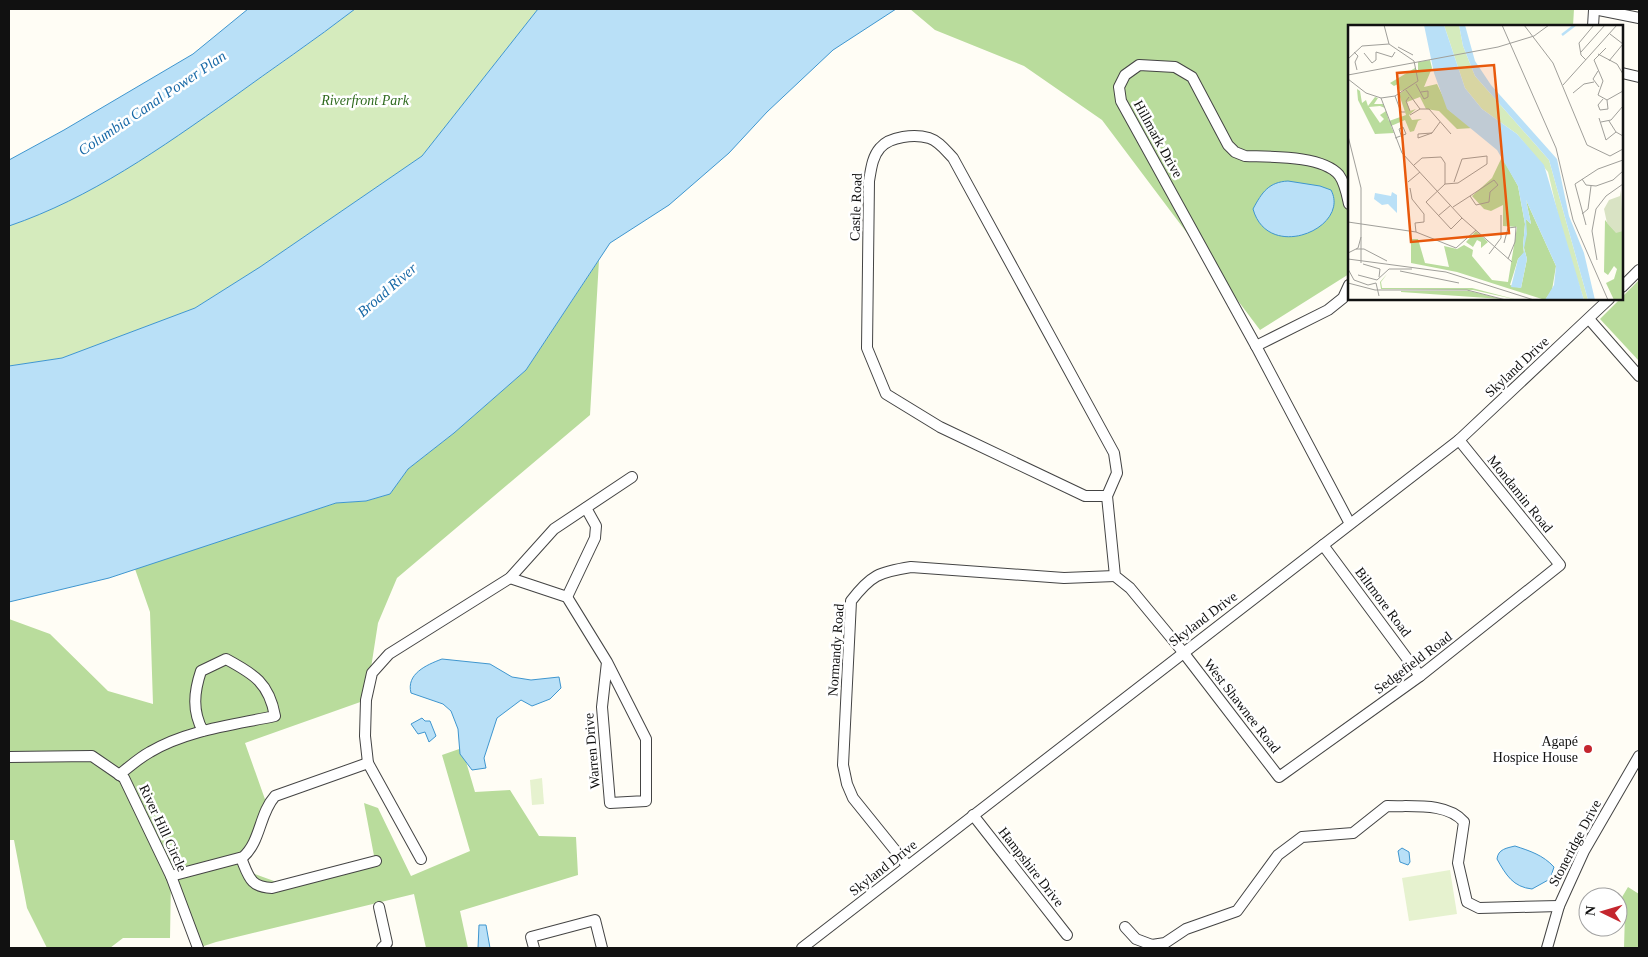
<svg xmlns="http://www.w3.org/2000/svg" width="1648" height="957" font-family="'Times New Roman',serif">
<style>
.green{fill:#d5ebbd}
.forest{fill:#b9dc9c}
.pitch{fill:#e6f2cf}
.water{fill:#b9e0f7;stroke:#3f96cf}
.lines{fill:none;stroke-linecap:round;stroke-linejoin:round}
.minor-casing{stroke:#444;stroke-width:12}
.minor{stroke:#fff;stroke-width:10}
.poi-dot{fill:#c4262e;stroke:#fff;stroke-width:2}
.labels{text-anchor:middle;dominant-baseline:central;stroke-width:5;stroke-linejoin:round;paint-order:stroke}
.park-label{font-size:14px;font-style:italic;fill:#2f6b1f;stroke:#fff}
.street-label{font-size:14px;fill:#111;stroke:#fff}
.poi-label{font-size:14px;fill:#111;stroke:#fff;text-anchor:end}
.water-label{font-size:15px;font-style:italic;fill:#1768a6;stroke:#fff}
.inset-river{fill:none;stroke:#b9e0f7;stroke-width:2.5}
.inset-road{fill:none;stroke:#a09f9a;stroke-width:1}
.view{fill:#e8590c;fill-opacity:0.15;stroke:#e8590c;stroke-width:2.5}
.inset-edge{fill:none;stroke:#111;stroke-width:2.5}
</style>
<rect width="100%" height="100%" fill="#fffdf5"/>
<path class="green" d="M355,9H538L422,156L260,267L195,308L62,358L9,366V226C90,198 159,149 229,100C271,70 314,41 355,9Z"/>
<g class="forest">
<polygon points="910,9 1574,9 1573,26 1349,26 1349,274 1260,330 1102,120 1024,66 935,30"/>
<polygon points="599,260 590,415 397,578 378,623 366,700 245,743 267,805 243,857 246,871 285,885 375,861 364,803 378,808 411,876 470,851 442,755 462,748 475,792 510,790 539,836 576,837 578,875 460,911 468,948 426,948 414,894 216,942 198,948 171,878 170,938 123,938 110,948 47,948 27,908 14,840 9,840 9,619 50,634 108,691 153,704 150,612 135,569 336,503 366,501 390,494 408,469 454,433 526,370"/>
<polygon points="1639,280 1639,361 1600,319"/>
<polygon points="1628,887 1639,894 1639,948 1624,948 1625,913 1618,911 1618,904"/>
</g>
<g class="pitch">
<polygon points="542,778 544,804 532,805 530,780"/>
<polygon points="1450,870 1457,914 1409,921 1402,878"/>
</g>
<g class="water">
<path d="M248,9H355C315,40 273,68 232,98C161,148 91,198 9,226V160L64,130L193,54Z"/>
<polygon points="538,9 896,9 833,50 767,112 729,153 669,205 610,243 526,370 454,433 408,469 390,494 366,501 336,503 109,578 9,602 9,366 62,358 195,308 260,267 422,156"/>
<path d="M1288,181L1320,186L1331,190C1351,228 1268,263 1253,209C1262,192 1269,182 1288,181Z"/>
<path d="M442,659L490,664L512,677L531,680L559,677L561,688L550,699L532,706L521,700L497,718L484,758L486,768L472,770L460,754L458,729L451,711L443,704L411,693C406,674 426,665 442,659Z"/>
<polygon points="422,718 425,721 430,721 436,736 429,742 425,732 418,734 411,724"/>
<path d="M1515,846C1530,851 1543,855 1554,867L1550,879L1532,889C1513,887 1506,875 1497,859C1498,849 1507,848 1515,846Z"/>
<polygon points="1402,848 1409,852 1410,862 1408,865 1400,862 1398,851"/>
<polygon points="479,925 486,925 490,948 478,948"/>
</g>
<g class="lines">
<g class="minor-casing">
<g id="minor">
<polyline points="1594,9 1639,18"/>
<polyline points="1593,26 1594,10"/>
<polyline points="1622,73 1639,77"/>
<path d="M1349,204C1347,195 1345,183 1339,175C1322,155 1269,157 1245,156L1235,152L1228,145L1192,77L1175,67L1139,65L1125,75L1119,87L1121,101L1256,346L1328,310L1343,298L1349,285"/>
<polyline points="1622,287 1639,270"/>
<polyline points="1589,319 1639,376"/>
<polyline points="1256,346 1349,522"/>
<path d="M1107,496H1085L940,427L886,394L867,348L869,181C871,170 872,157 880,148C890,136 915,134 929,138C939,141 946,151 953,158L1114,453L1117,473L1107,496L1115,576L1130,588L1183,652L1279,777L1420,676L1560,565L1459,440"/>
<polyline points="1323,545 1420,676"/>
<polyline points="510,578 567,597 607,662 602,707 610,803 646,801 646,739 607,662"/>
<polyline points="567,597 595,538 596,526 586,508"/>
<polyline points="9,757 92,756 124,778 171,876 198,948"/>
<path d="M119,775C129,767 139,758 150,752C187,730 233,725 275,716C269,683 254,674 226,659L201,671C194,692 192,711 203,731"/>
<polyline points="973,815 1067,935"/>
<path d="M241,858C249,877 250,887 272,888L376,861"/>
<polyline points="421,859 368,763 365,736 366,700 372,673 389,654 510,578 554,529 632,477"/>
<path d="M907,865L853,798L847,784L843,765L851,601C871,575 879,572 911,567L1064,578L1115,576"/>
<path d="M171,876L243,857C261,841 259,814 275,796L368,763"/>
<polyline points="379,907 387,943 382,948"/>
<path d="M1125,927L1136,939L1152,945L1165,943L1186,929L1237,911L1278,855L1302,837L1353,833L1387,806C1412,807 1447,802 1464,822L1458,863L1467,902L1479,908L1559,906"/>
<polyline points="534,948 531,937 595,920 602,948"/>
<polyline points="802,948 1459,440 1609,299"/>
<polyline points="1547,948 1559,906 1584,851 1639,756"/>
</g>
</g>
<use href="#minor" class="minor"/>
</g>
<circle class="poi-dot" cx="1588" cy="749" r="5"/>
<g class="labels">
<g class="park-label">
<text x="365" y="100">Riverfront Park</text>
</g>
<g class="street-label">
<text transform="translate(1158 139) rotate(61)">Hillmark Drive</text>
<text transform="translate(856 207) rotate(-88)">Castle Road</text>
<text transform="translate(1517 367) rotate(-43)">Skyland Drive</text>
<text transform="translate(1520 494) rotate(51)">Mondamin Road</text>
<text transform="translate(1383 602) rotate(53)">Biltmore Road</text>
<text transform="translate(1203 619) rotate(-37)">Skyland Drive</text>
<text transform="translate(836 650) rotate(-86)">Normandy Road</text>
<text transform="translate(1413 663) rotate(-37)">Sedgefield Road</text>
<text transform="translate(1242 706) rotate(52)">West Shawnee Road</text>
<text transform="translate(592 751) rotate(-95)">Warren Drive</text>
<text transform="translate(163 828) rotate(65)">River Hill Circle</text>
<text transform="translate(1575 843) rotate(-62)">Stoneridge Drive</text>
<text transform="translate(1031 867) rotate(52)">Hampshire Drive</text>
<text transform="translate(883 868) rotate(-38)">Skyland Drive</text>
</g>
<g class="poi-label">
<text x="1578" y="741">Agapé<tspan x="1578" dy="16">Hospice House</tspan></text>
</g>
<g class="water-label">
<text transform="translate(152 103) rotate(-34)">Columbia Canal Power Plan</text>
<text transform="translate(387 290) rotate(-41)">Broad River</text>
</g>
</g>
<g transform="translate(1348 25)">
<rect width="275" height="275" fill="#fffdf5"/>
<path d="M96,0H111L115,21L127,51L201,135L240,275H236L214,207L200,147L169,109L134,84L117,63Z" fill="#d5ebbd"/>
<path d="M82,35L84,43L76,62L89,59L102,86L125,103L109,104L91,86L78,84L72,72L59,77L62,86L68,84L61,90L64,95L74,94L70,96L66,106L62,107L57,95L43,101L46,108L27,109L10,75L9,64L12,66L14,78L18,75L20,81L27,72L30,73L26,79H35L37,83L32,81L21,82L32,98L36,94L32,90L38,86L41,96L58,90L51,69L57,65L52,66L50,59L46,61L42,58L67,43L70,46V37ZM154,132L170,161L177,199L175,221L176,228L170,234L162,260L173,263L179,234L176,223L178,194L183,199L178,175L208,241L204,265L197,275L109,247L63,238V214H70L77,238L101,242L96,221L109,224L116,220L125,225L124,231L144,255L160,257L169,202L155,201V180L143,186L136,184L124,171L144,153ZM257,195L266,205L275,206V275H266L258,258L266,254L269,244L266,241L260,250L256,247ZM128,206L140,217L133,223V217L129,215L125,222L118,217ZM39,249L33,257L34,263H124L170,275L125,265L33,264L32,257ZM53,266H121L154,274L53,267Z" fill="#b9dc9c"/>
<path d="M273,165L275,206L268,208L259,198L256,184L261,175L272,171Z" fill="#d9e3c4"/>
<path d="M76,0H96L117,63L134,84L169,109L196,140L236,275H197L206,260L208,241L178,175L183,199L178,194L179,209L176,223L179,234L173,263L163,262L170,234L176,227L175,221L177,199L170,161L149,125L99,84L86,48ZM111,0H117L127,36L143,60L209,134L221,191L236,228L247,275H240L201,135L127,51L115,21ZM44,167L49,170V188L40,179L34,180L26,174L27,168L43,171Z" fill="#b9e0f7"/>
<path class="inset-river" d="M214,10L227,0"/>
<path class="inset-road" d="M36,0L41,19M154,0L208,123L225,195L260,275M176,0L205,38L239,120L262,131L275,124M262,9L275,19M50,22L65,30M258,23L246,35L255,56L250,70L259,75L275,66M6,27L10,31L7,37L9,45M233,27L257,0M16,28L24,38L28,35V27L44,32L47,27M250,29L269,39L275,49M0,34L14,21L41,19L66,36L70,56L47,71L33,73L18,68L0,54M238,35L233,30L231,18L246,0M261,36L275,19M250,46L245,54L251,62M0,50L150,22L186,11L201,0M68,59L76,74L80,72V66L73,67M215,60L269,0M58,65L72,84M225,68L236,59L246,57M47,71L53,87H57M61,72L58,76L62,86M33,73L54,128L114,193L164,237M255,74L250,80L252,85L260,84L259,75M62,90L72,84H81L103,109M251,93L258,115L268,107M261,96L268,107L275,111M253,97L263,95L275,81M84,108L70,113V109L84,108L92,97M0,111L13,163V238M47,113L58,109L55,102L51,104L53,110M66,140L74,133L93,132L97,138V159M234,154L238,160L248,161L265,155L275,146M146,155L150,160L142,167L141,177L128,180L122,171ZM60,157L72,147M106,157L114,134L139,131V139L110,158L97,159L78,177L103,204L114,193M62,163L64,174L76,189V197L67,198L68,207M105,182L122,171M234,189L240,184L243,161M90,191L103,180M0,197L68,207L108,223L128,205M238,200L227,159L250,144L275,135M156,218L160,203L168,202L167,217L160,234M8,224H16L39,236M0,228L10,223L13,212M141,229L153,213V190M0,234L98,247L186,275M249,235L244,206L248,184L258,171L275,159M15,239L32,244L31,252M0,244L6,255L20,260L28,258L31,271M52,246L111,258M10,250L29,255L41,244H64M0,258L27,265H119L158,275"/>
<path class="view" d="M146,40L161,208L63,217L49,48Z"/>
<rect width="275" height="275" class="inset-edge"/>
</g>
<rect width="1648" height="957" fill="none" stroke="#111111" stroke-width="20"/>
<g transform="translate(1603 912) rotate(275)"><circle r="24" fill="#ffffff" stroke="#a0a0a0"/>
<path d="M0-4L9 19L0 12L-9 19Z" fill="#c4262e"/>
<text y="-8" font-size="14" font-weight="bold" text-anchor="middle" fill="#111111">N</text>
</g>
</svg>
